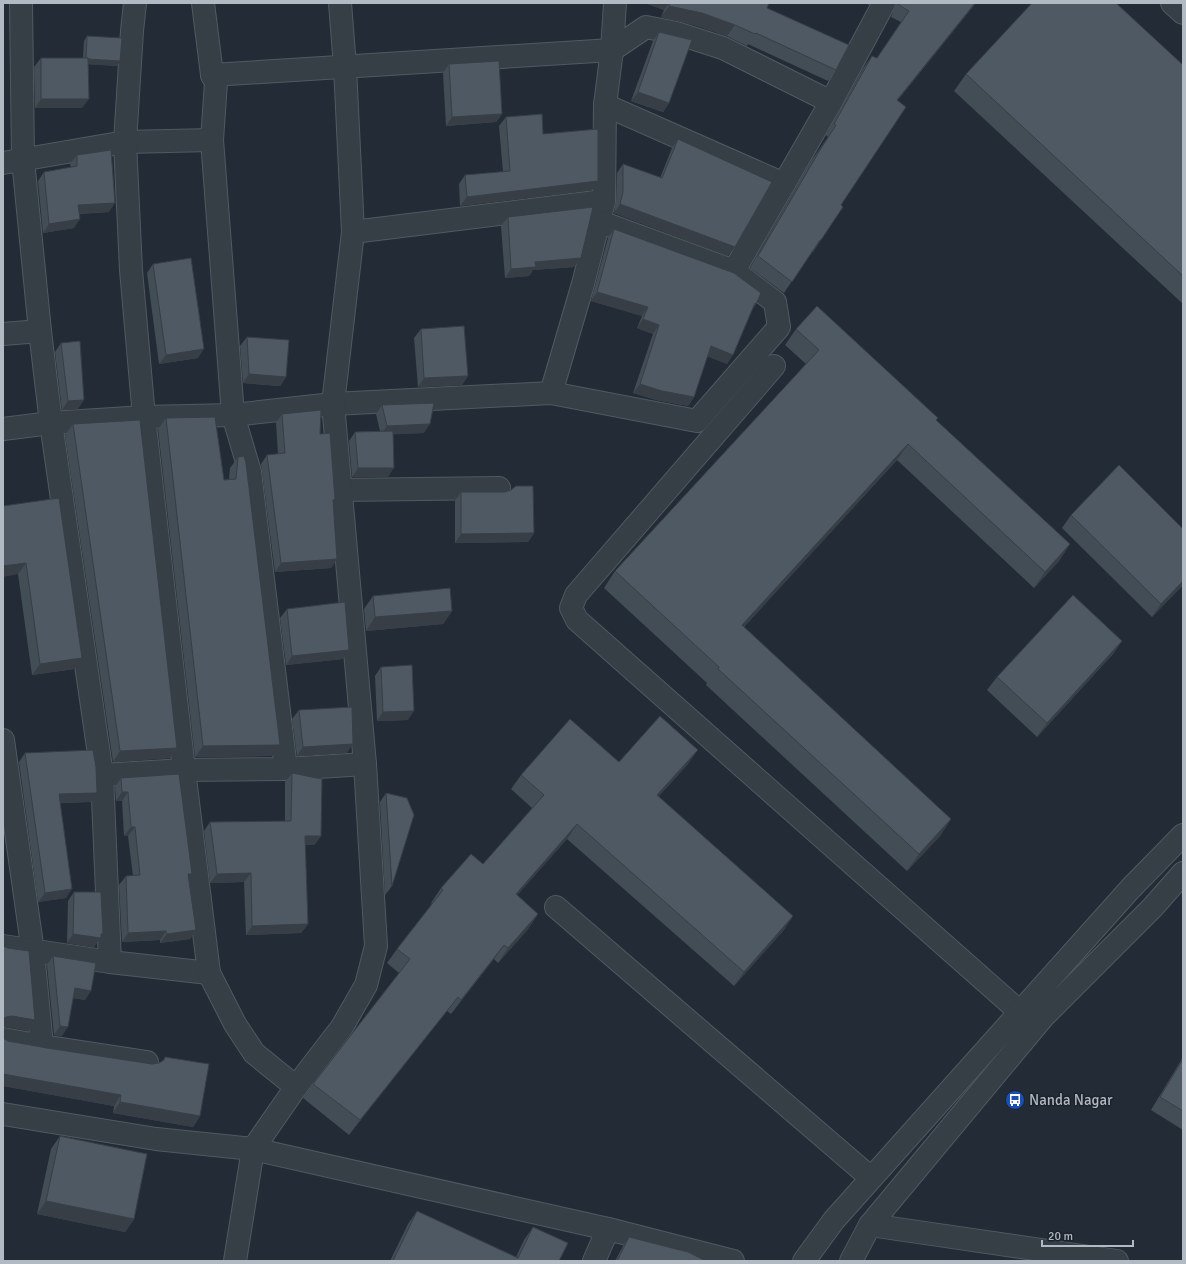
<svg xmlns="http://www.w3.org/2000/svg" width="1186" height="1264" font-family="Signika,sans-serif">
<style>
.lines{fill:none;stroke-linecap:round;stroke-linejoin:round}
.minor-casing{stroke:#515961;stroke-width:24}
.minor{stroke:#363e46;stroke-width:22}
.wall{fill:#434d56}
.shaded-wall{fill:#373e46}
.building{fill:#4e5964;stroke:#373e46}
.labels{text-anchor:middle;dominant-baseline:central;stroke-width:3;stroke-linejoin:round;paint-order:stroke}
.poi-label{font-size:15px;fill:#b1b9c3;stroke:#1c232b;text-anchor:start}
</style>
<rect width="100%" height="100%" fill="#232c36"/>
<g class="lines">
<g class="minor-casing">
<g id="minor">
<polyline points="21,3 23,160 40,331 51,423 102,775 110,962"/>
<polyline points="203,3 212,75 216,82 212,140 233,415 250,472 286,769"/>
<polyline points="615,3 612,50 646,27 676,33 723,48 831,102 884,3"/>
<polyline points="1172,3 1183,13"/>
<polyline points="212,75 612,50 605,105 604,201 583,284 551,393"/>
<polyline points="605,105 784,184"/>
<polyline points="3,163 125,142 212,140"/>
<polyline points="598,221 734,271 831,102"/>
<polyline points="353,232 604,201"/>
<polyline points="3,334 40,331"/>
<polyline points="774,366 576,595 571,608 577,620 1020,1012"/>
<polyline points="3,429 51,423 144,417 233,415 333,404 551,393 697,421 779,327 775,302 734,271"/>
<polyline points="341,490 499,488"/>
<polyline points="3,740 33,952 42,1046 3,1039"/>
<polyline points="102,775 184,770 286,769 365,764"/>
<polyline points="556,907 871,1178"/>
<polyline points="3,946 110,962 209,973 184,770 144,417 131,270 125,142 132,31 135,3"/>
<polyline points="209,973 235,1024 254,1053 296,1087"/>
<polyline points="42,1046 147,1062"/>
<polyline points="3,1114 156,1139 253,1149 608,1229 733,1261"/>
<polyline points="870,1225 1117,1261"/>
<polyline points="235,1261 253,1149 296,1087 342,1027 366,985 376,946 365,764 333,404 353,232 345,67 340,3"/>
<polyline points="594,1261 608,1229"/>
<polyline points="804,1261 834,1220 1131,888 1183,835"/>
<polyline points="851,1261 870,1225 1043,1017 1153,907 1183,873"/>
</g>
</g>
<use href="#minor" class="minor"/>
</g>
<g class="wall">
<polygon points="645,3 769,3 767,8 836,70 828,81 748,44 747,46 727,36 694,25 661,17 664,10"/>
<polygon points="864,3 870,3 869,5"/>
<polygon points="896,3 976,3 898,100 841,205 821,240 813,252 812,251 784,293 750,268 811,161 828,137 826,135 864,67 872,56 877,58 901,22 891,17"/>
<polygon points="659,32 669,103 663,112 631,101 653,41"/>
<polygon points="87,36 120,61 117,66 88,64 82,108 35,108 34,67 41,58 83,58 84,41"/>
<polygon points="449,64 502,114 496,122 446,126 443,73"/>
<polygon points="1183,65 1183,304 954,91 966,74"/>
<polygon points="506,117 543,134 598,181 592,190 460,206 459,184 465,175 503,172 499,126"/>
<polygon points="678,139 728,256 614,213 616,201 617,173 623,164 660,178 672,148"/>
<polygon points="77,155 109,212 80,214 74,228 43,233 38,181 44,172 71,168 70,164"/>
<polygon points="508,217 574,267 533,270 529,276 505,278 501,226"/>
<polygon points="614,229 734,273 756,304 752,310 727,364 707,356 694,397 688,406 656,400 633,393 653,334 637,328 642,316 591,301 608,238"/>
<polygon points="153,264 198,358 159,364 147,273"/>
<polygon points="421,329 468,376 462,385 418,387 414,338"/>
<polygon points="796,329 938,418 936,420 1070,544 1059,561 1034,588 897,460 744,627 951,819 940,836 907,871 706,685 707,683 604,588 615,571 806,364 785,345"/>
<polygon points="247,337 286,377 280,386 243,383 240,346"/>
<polygon points="61,343 78,409 62,410 55,352"/>
<polygon points="382,405 424,433 393,434 388,477 352,477 349,441 355,432 380,431 376,414"/>
<polygon points="282,414 320,434 333,502 337,559 331,568 275,572 261,464 267,455 278,454 276,423"/>
<polygon points="166,418 224,480 229,479 230,468 238,457 272,756 195,757 158,429"/>
<polygon points="73,424 177,748 170,758 113,762 65,435"/>
<polygon points="461,492 505,492 534,533 528,542 455,543 455,501"/>
<polygon points="3,506 74,669 32,675 18,574"/>
<polygon points="1071,515 1183,529 1183,585 1152,617 1062,528"/>
<polygon points="373,596 452,611 443,624 366,631 364,609"/>
<polygon points="287,609 349,650 343,659 286,665 280,618"/>
<polygon points="1122,641 1113,654 1037,737 987,690 997,677"/>
<polygon points="381,667 408,720 377,721 375,676"/>
<polygon points="299,710 347,753 297,756 292,719"/>
<polygon points="25,753 91,802 60,803 66,898 38,902 19,762"/>
<polygon points="619,762 688,764 658,797 793,916 783,931 734,986 567,839 517,895 538,914 528,929 498,963 494,959 451,1014 447,1011 349,1135 303,1098 313,1084 399,973 387,963 397,949 432,904 431,903 441,888 483,864 532,808 511,789 521,775"/>
<polygon points="292,773 321,836 314,845 305,845 308,924 301,933 246,935 244,882 210,883 204,831 210,822 285,821 285,782"/>
<polygon points="121,778 189,878 196,930 190,939 160,943 160,940 122,942 119,885 126,876 133,876 128,836 124,836 122,801 116,801 115,787"/>
<polygon points="386,793 392,886 385,895 380,802"/>
<polygon points="74,892 101,937 94,947 67,943 68,901"/>
<polygon points="53,956 85,1000 73,998 62,1036 54,1035 47,965"/>
<polygon points="3,1038 8,1041 47,1048 152,1064 159,1063 163,1061 165,1057 200,1116 193,1127 113,1113 114,1106 3,1086"/>
<polygon points="1183,1057 1183,1130 1151,1110"/>
<polygon points="60,1136 134,1219 125,1232 37,1214 51,1149"/>
<polygon points="417,1211 516,1257 524,1240 533,1227 559,1261 390,1261 408,1224"/>
<polygon points="629,1237 706,1261 615,1261 623,1246"/>
</g>
<g class="shaded-wall">
<polygon points="645,3 669,3 664,10"/>
<polygon points="975,3 976,3 889,111 897,100"/>
<polygon points="669,6 702,13 735,25 727,36 694,25 661,17"/>
<polygon points="86,59 120,61 117,66 82,64"/>
<polygon points="638,92 669,103 663,112 631,101"/>
<polygon points="41,99 89,99 82,108 35,108"/>
<polygon points="502,114 496,122 446,126 452,117"/>
<polygon points="598,181 592,190 460,206 467,197"/>
<polygon points="115,203 109,212 72,214 78,205"/>
<polygon points="620,204 735,247 728,256 614,213"/>
<polygon points="80,219 74,228 43,233 49,224"/>
<polygon points="581,258 574,267 533,270 529,276 505,278 511,269 535,262"/>
<polygon points="597,292 648,307 642,316 591,301"/>
<polygon points="643,319 659,325 653,334 637,328"/>
<polygon points="711,346 733,355 727,364 704,355"/>
<polygon points="204,349 198,358 159,364 166,355"/>
<polygon points="249,374 286,377 280,386 243,383"/>
<polygon points="468,376 462,385 418,387 424,378"/>
<polygon points="640,384 694,397 688,406 656,400 633,393"/>
<polygon points="84,400 78,409 62,410 68,401"/>
<polygon points="430,424 424,433 380,435 387,426"/>
<polygon points="908,444 897,460 730,642 742,625"/>
<polygon points="358,468 394,468 388,477 352,477"/>
<polygon points="534,533 528,542 455,543 461,534"/>
<polygon points="1070,544 1059,561 1034,588 1045,572"/>
<polygon points="337,559 331,568 275,572 281,563"/>
<polygon points="26,563 18,574 3,577 3,566"/>
<polygon points="1183,581 1183,585 1152,617 1161,604"/>
<polygon points="452,611 443,624 366,631 375,617"/>
<polygon points="1122,641 1113,654 1037,737 1047,723"/>
<polygon points="349,650 343,659 286,665 292,656"/>
<polygon points="82,658 74,669 32,675 40,664"/>
<polygon points="414,711 408,720 377,721 383,712"/>
<polygon points="353,744 347,753 297,756 303,747"/>
<polygon points="280,745 272,756 195,757 203,746"/>
<polygon points="177,748 170,758 113,762 120,751"/>
<polygon points="698,750 688,764 646,810 657,795"/>
<polygon points="122,792 128,792 122,801 116,801"/>
<polygon points="97,793 91,802 53,803 59,794"/>
<polygon points="951,819 940,836 907,871 919,854"/>
<polygon points="577,824 567,839 506,908 516,894"/>
<polygon points="131,827 135,827 128,836 124,836"/>
<polygon points="305,836 321,836 314,845 299,845"/>
<polygon points="251,873 244,882 210,883 217,874"/>
<polygon points="188,874 192,874 185,883"/>
<polygon points="72,889 66,898 38,902 45,893"/>
<polygon points="538,914 528,929 498,963 508,948"/>
<polygon points="793,916 783,931 734,986 744,972"/>
<polygon points="308,924 301,933 246,935 252,926"/>
<polygon points="196,930 190,939 160,943 167,934"/>
<polygon points="166,931 160,940 122,942 128,933"/>
<polygon points="73,934 103,934 94,947 67,943"/>
<polygon points="504,945 494,959 451,1014 461,1000"/>
<polygon points="75,988 91,991 85,1000 69,997"/>
<polygon points="458,997 447,1011 349,1135 360,1120"/>
<polygon points="12,1016 35,1020 28,1031 5,1027 3,1027 3,1019 6,1017"/>
<polygon points="60,1026 68,1027 62,1036 54,1035"/>
<polygon points="3,1074 121,1095 114,1106 3,1086"/>
<polygon points="120,1102 200,1116 193,1127 113,1113"/>
<polygon points="46,1201 134,1219 125,1232 37,1214"/>
</g>
<g class="building">
<polygon points="670,3 769,3 767,8 849,45 836,70 756,33 755,34 735,25 702,13 669,6"/>
<polygon points="900,3 975,3 897,100 906,107 841,205 843,207 821,240 820,240 792,282 758,256 820,150 836,125 834,124 872,56 877,58 909,11 899,5"/>
<polygon points="1032,3 1116,3 1183,65 1183,276 966,74"/>
<polygon points="659,32 692,40 669,103 638,92"/>
<polygon points="87,36 122,38 120,61 88,59 88,58 86,58"/>
<polygon points="41,58 88,58 89,99 41,99"/>
<polygon points="499,61 502,114 452,117 449,64"/>
<polygon points="542,114 543,134 598,129 598,181 467,197 465,175 510,171 506,117"/>
<polygon points="678,139 772,182 735,247 620,204 623,192 623,164 662,178"/>
<polygon points="111,150 115,203 78,205 80,219 49,224 44,172 77,166 77,155"/>
<polygon points="593,207 581,258 535,262 536,267 511,269 508,217"/>
<polygon points="614,229 734,273 761,293 756,304 755,303 733,355 711,346 694,397 662,391 640,384 659,325 643,319 648,307 597,292"/>
<polygon points="191,258 204,349 166,355 153,264"/>
<polygon points="817,306 938,418 936,420 1070,544 1045,572 908,444 742,625 951,819 919,854 718,669 719,667 615,571 819,350 796,329"/>
<polygon points="464,326 468,376 424,378 421,329"/>
<polygon points="247,337 289,340 286,377 249,374"/>
<polygon points="80,341 84,400 68,401 61,343"/>
<polygon points="434,403 430,424 387,426 382,405"/>
<polygon points="321,410 320,434 330,433 335,499 333,500 337,559 281,563 267,455 285,453 282,414"/>
<polygon points="215,417 224,480 236,479 238,457 244,456 246,463 280,745 203,746 166,418"/>
<polygon points="140,420 177,748 120,751 73,424"/>
<polygon points="393,431 394,468 358,468 355,432"/>
<polygon points="1119,465 1183,529 1183,581 1161,604 1071,515"/>
<polygon points="516,486 533,486 534,533 461,534 461,492 505,492 511,490"/>
<polygon points="59,498 82,658 40,664 26,563 3,566 3,506"/>
<polygon points="450,588 452,611 375,617 373,596"/>
<polygon points="1073,595 1122,641 1047,723 997,677"/>
<polygon points="345,602 349,650 292,656 287,609"/>
<polygon points="412,665 414,711 383,712 381,667"/>
<polygon points="352,707 353,744 303,747 299,710"/>
<polygon points="660,716 698,750 657,795 793,916 744,972 577,824 516,894 538,914 508,948 504,945 461,1000 458,997 360,1120 313,1084 410,959 397,949 443,890 441,888 471,854 483,864 544,795 521,775 570,719 619,762"/>
<polygon points="93,750 96,767 97,793 59,794 72,889 45,893 25,753"/>
<polygon points="292,773 322,779 321,836 305,836 308,924 252,926 251,873 217,874 210,822 291,821"/>
<polygon points="179,774 192,874 188,874 196,930 167,934 166,931 128,933 126,876 140,875 135,827 131,827 128,792 122,792 121,778"/>
<polygon points="386,793 407,798 414,815 392,886"/>
<polygon points="74,892 101,892 103,934 101,934 101,938 73,934"/>
<polygon points="3,946 8,948 29,951 35,1020 12,1016 6,1017 3,1019"/>
<polygon points="53,956 96,963 91,991 75,988 68,1027 60,1026"/>
<polygon points="3,1038 8,1041 47,1048 152,1064 159,1063 164,1060 165,1057 209,1064 200,1116 120,1102 121,1095 3,1074"/>
<polygon points="1183,1059 1183,1111 1160,1097"/>
<polygon points="60,1136 147,1154 134,1219 46,1201"/>
<polygon points="417,1211 518,1258 533,1227 568,1243 559,1261 393,1261"/>
<polygon points="629,1237 688,1252 706,1261 617,1261"/>
</g>
<defs>
<g id="bus-disc" transform="scale(1)"><circle r="9.5" fill="#1a4fb4" stroke="#1c232b"/><path d="M-5-6H5V4H4V6H2V4H-2V6H-4V4H-5ZM-3.5-4V0h7V-4ZM-3.5 1.2v1.5H-2V1.2ZM2 1.2v1.5H3.5V1.2Z" fill="#fff"/></g>
</defs>
<g fill-rule="evenodd">
<use href="#bus-disc" x="1015" y="1100"/>
</g>
<g class="labels">
<g class="poi-label">
<text x="1029" y="1100">Nanda Nagar</text>
</g>
</g>
<rect width="1186" height="1264" fill="none" stroke="#b1b9c3" stroke-width="8"/>
<path d="M1042 1240v6h91v-6" fill="none" stroke="#b1b9c3" stroke-width="2"/>
<text x="1048" y="1240" font-size="12" fill="#b1b9c3" stroke="#1c232b" stroke-width="3" paint-order="stroke">20 m</text>
</svg>
